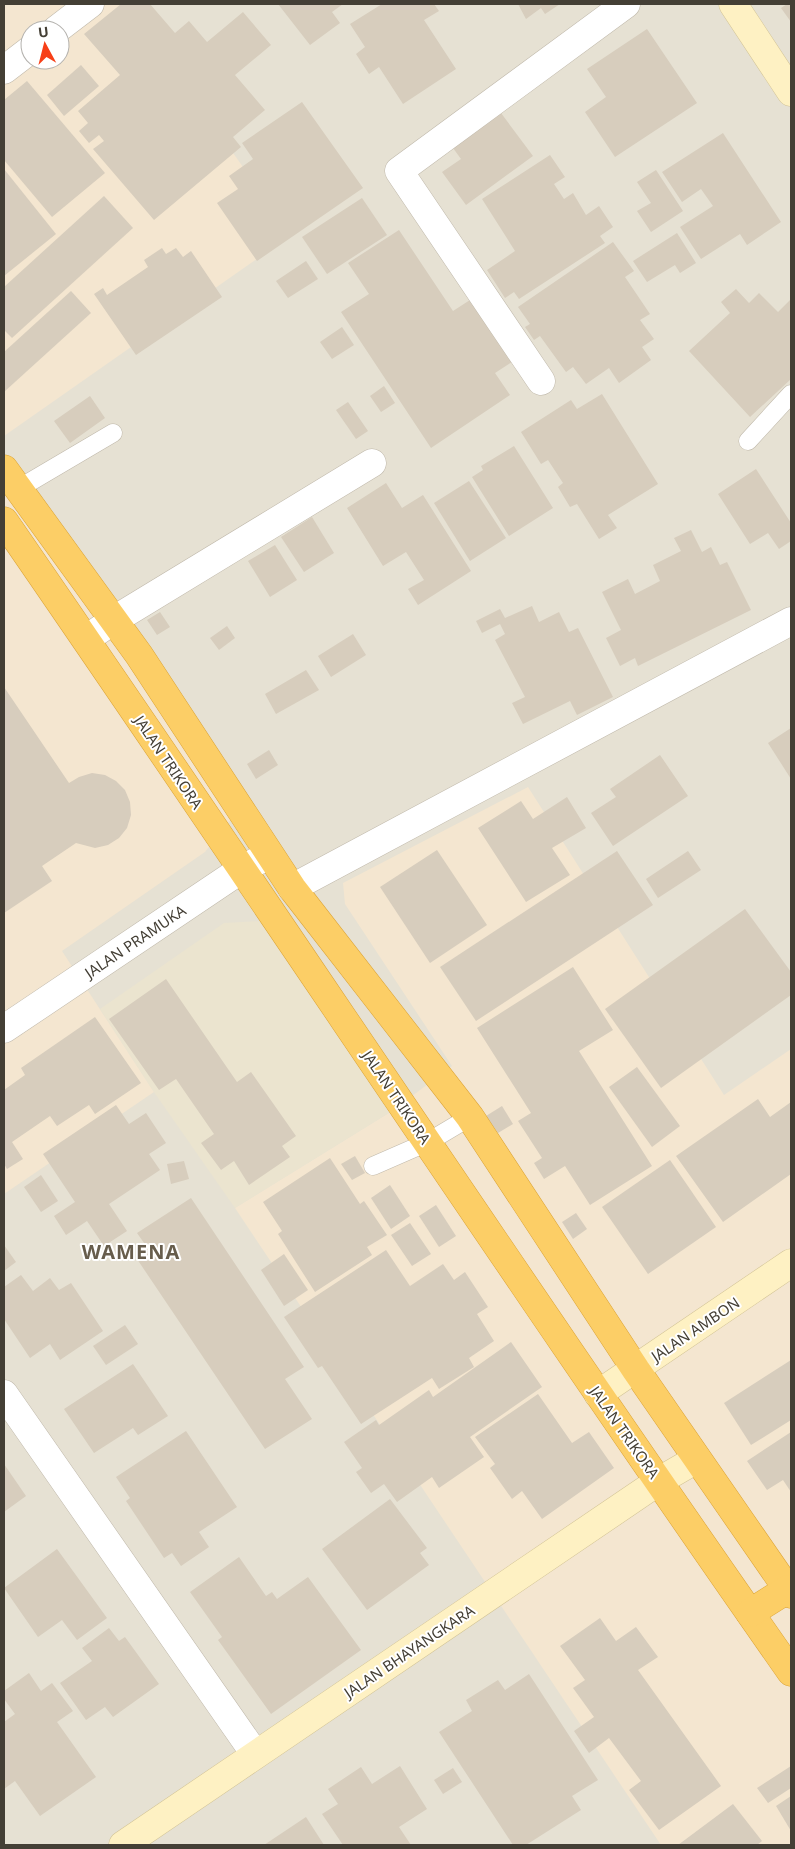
<svg xmlns="http://www.w3.org/2000/svg" width="795" height="1849" font-family="'Noto Sans',sans-serif">
<style>
.residential{fill:#e6e1d3;fill-rule:evenodd}
.commercial{fill:#f4e6d0;fill-rule:evenodd}
.education{fill:#ebe4cf}
.building{fill:#d7cdbd}
.lines{fill:none;stroke-linecap:round;stroke-linejoin:round}
.lane-casing{stroke:#c0b9ab;stroke-width:19}
.street-casing{stroke:#c0b9ab;stroke-width:29}
.secondary-casing{stroke:#d2c395;stroke-width:29}
.highway-casing{stroke:#dba336;stroke-width:29}
.lane{stroke:#fff;stroke-width:18}
.street{stroke:#fff;stroke-width:28}
.secondary{stroke:#fef1c3;stroke-width:28}
.highway{stroke:#fcce66;stroke-width:28}
.labels{text-anchor:middle;dominant-baseline:central;stroke-width:4;stroke-linejoin:round;paint-order:stroke}
.street-label{font-size:15px;fill:#443f35;stroke:#fff}
.district-label{font-size:20px;font-weight:bold;letter-spacing:1px;fill:#675d4c;stroke:#fff}
</style>
<rect width="100%" height="100%" fill="#f2eee5"/>
<path class="residential" d="M4,4H791V1845H4ZM30,30H60V60H30Z"/>
<g class="commercial">
<path d="M4,4H128L291,235L4,436ZM30,30H60V60H30Z"/>
<polygon points="4,473 236,813 205,852 62,951 154,1092 4,1194"/>
<polygon points="528,787 724,1095 791,1049 791,1845 661,1845 235,1208 392,1111 452,1066 345,904 343,883"/>
</g>
<polygon class="education" points="263,921 392,1111 235,1208 154,1092 100,1009 224,923"/>
<g class="building">
<polygon points="121,4 150,4 175,33 189,21 207,42 243,12 271,45 235,75 265,110 233,137 241,147 154,220 93,149 104,141 99,135 89,143 79,131 88,123 78,111 120,75 84,34"/>
<polygon points="278,4 343,4 332,12 340,23 310,45"/>
<polygon points="382,4 434,4 439,11 424,20 456,69 403,104 379,67 369,74 356,54 365,47 350,24"/>
<polygon points="518,4 560,4 545,14 541,8 526,19"/>
<polygon points="787,4 791,4 791,22 781,8"/>
<polygon points="647,29 697,103 615,157 585,112 606,97 587,69"/>
<polygon points="81,65 99,86 64,116 47,95"/>
<polygon points="27,81 105,173 52,217 4,160 4,100"/>
<polygon points="302,102 363,188 257,261 217,203 238,189 229,176 253,159 242,143"/>
<polygon points="501,113 533,156 466,205 442,172 461,159 453,148"/>
<polygon points="723,133 781,222 747,245 740,234 701,259 680,227 713,206 701,189 682,202 662,172"/>
<polygon points="550,155 565,177 554,184 564,199 573,193 586,215 599,206 613,227 600,236 605,243 519,299 514,292 505,298 487,270 515,251 482,199"/>
<polygon points="4,169 56,234 4,276"/>
<polygon points="656,170 683,211 651,232 637,211 651,203 637,182"/>
<polygon points="104,196 133,228 12,338 4,330 4,287"/>
<polygon points="362,198 387,235 327,274 302,237"/>
<polygon points="399,230 453,311 470,300 512,362 495,373 510,395 431,448 341,312 369,294 348,263"/>
<polygon points="677,233 696,263 680,273 675,265 647,282 633,261"/>
<polygon points="613,242 634,271 625,277 650,314 640,320 654,339 642,347 651,360 619,383 609,368 586,384 573,367 566,372 540,336 534,340 525,327 530,324 518,307"/>
<polygon points="162,248 166,254 176,248 183,257 191,251 222,297 136,355 94,294 103,288 107,295 148,267 144,260"/>
<polygon points="306,261 318,279 288,298 276,281"/>
<polygon points="736,289 749,303 759,293 778,312 791,299 791,379 750,417 689,351 730,313 721,302"/>
<polygon points="71,291 91,313 4,392 4,352"/>
<polygon points="342,327 354,345 332,359 320,342"/>
<polygon points="384,386 395,403 381,412 370,396"/>
<polygon points="602,394 658,484 608,515 617,528 599,539 577,504 570,507 558,487 563,483 548,460 541,464 521,432 571,400 577,409"/>
<polygon points="90,396 105,418 70,443 54,421"/>
<polygon points="348,402 368,431 356,439 336,410"/>
<polygon points="514,446 553,508 509,536 472,477 483,470 481,466"/>
<polygon points="756,469 791,523 791,541 779,549 768,533 750,544 718,494"/>
<polygon points="469,481 506,538 470,561 434,503"/>
<polygon points="386,483 402,508 423,495 471,571 418,605 408,589 424,580 406,552 383,566 347,508"/>
<polygon points="312,517 334,553 304,572 281,537"/>
<polygon points="691,530 702,552 711,547 720,565 727,562 751,610 638,666 635,658 620,666 606,638 621,630 602,592 628,579 635,594 660,581 653,565 681,551 674,538"/>
<polygon points="275,545 297,580 270,597 248,561"/>
<polygon points="532,606 539,622 559,612 569,632 578,628 613,697 577,715 570,701 523,724 512,703 525,697 495,640 505,634 500,624 482,633 476,621 500,609 505,618"/>
<polygon points="160,612 170,627 157,635 147,620"/>
<polygon points="227,626 235,638 219,650 210,638"/>
<polygon points="353,634 366,655 331,677 318,656"/>
<polygon points="306,670 319,690 276,714 265,694"/>
<polygon points="4,687 69,783 79,777 92,773 105,775 116,781 125,790 130,802 131,815 127,828 119,838 108,845 95,848 76,843 42,866 52,881 4,913"/>
<polygon points="791,728 791,779 768,743"/>
<polygon points="269,750 278,765 256,779 247,764"/>
<polygon points="660,755 688,796 613,846 591,813 616,797 610,789"/>
<polygon points="567,797 586,828 552,848 570,875 526,902 478,828 521,801 533,819"/>
<polygon points="437,850 487,925 430,963 380,887"/>
<polygon points="617,851 653,905 476,1021 440,967"/>
<polygon points="688,851 701,870 658,898 646,879"/>
<polygon points="745,909 791,972 791,995 661,1088 605,1009"/>
<polygon points="573,967 613,1030 579,1051 652,1166 590,1205 565,1166 544,1179 534,1163 542,1158 518,1121 531,1113 477,1028"/>
<polygon points="166,979 237,1082 251,1072 296,1136 282,1146 290,1157 249,1185 234,1161 221,1170 201,1143 214,1134 176,1079 159,1090 109,1019"/>
<polygon points="95,1017 141,1083 95,1114 89,1105 57,1126 50,1116 12,1142 23,1159 7,1169 4,1164 4,1090 25,1075 21,1068"/>
<polygon points="637,1067 680,1126 652,1147 609,1087"/>
<polygon points="758,1099 770,1117 791,1102 791,1174 723,1222 676,1156"/>
<polygon points="116,1105 129,1124 146,1113 166,1143 149,1154 160,1170 109,1204 127,1231 104,1246 87,1221 66,1235 54,1216 75,1202 43,1154"/>
<polygon points="502,1106 513,1124 498,1133 486,1116"/>
<polygon points="355,1156 365,1173 352,1180 341,1164"/>
<polygon points="330,1158 360,1204 364,1201 387,1235 367,1247 372,1255 315,1292 278,1234 282,1231 263,1202"/>
<polygon points="670,1160 716,1227 648,1274 602,1207"/>
<polygon points="184,1161 189,1179 171,1184 167,1164"/>
<polygon points="41,1175 58,1201 41,1212 24,1187"/>
<polygon points="390,1185 410,1216 391,1229 371,1198"/>
<polygon points="191,1198 304,1367 285,1379 312,1419 265,1449 137,1259 149,1250 137,1233"/>
<polygon points="436,1205 456,1236 439,1247 419,1216"/>
<polygon points="576,1213 587,1229 573,1239 562,1222"/>
<polygon points="410,1223 431,1254 412,1266 391,1235"/>
<polygon points="4,1245 16,1262 4,1271"/>
<polygon points="386,1250 410,1286 443,1264 454,1280 465,1272 488,1307 477,1314 494,1341 469,1358 474,1367 439,1389 432,1378 361,1424 322,1366 318,1368 284,1317"/>
<polygon points="284,1254 308,1290 284,1306 261,1270"/>
<polygon points="21,1275 33,1291 50,1278 59,1290 71,1283 103,1331 60,1360 50,1344 30,1358 4,1319 4,1287"/>
<polygon points="125,1325 138,1344 106,1365 93,1346"/>
<polygon points="511,1342 542,1387 470,1437 484,1457 439,1488 432,1477 397,1502 384,1484 371,1493 356,1472 362,1468 344,1442 376,1420 379,1425 429,1390 433,1397"/>
<polygon points="791,1360 791,1420 751,1445 724,1403"/>
<polygon points="133,1364 168,1416 138,1435 133,1428 94,1453 64,1409"/>
<polygon points="538,1394 572,1443 589,1432 614,1468 542,1519 522,1491 512,1499 490,1468 495,1464 475,1437"/>
<polygon points="186,1431 237,1507 199,1532 209,1547 181,1566 172,1553 164,1558 126,1501 130,1498 116,1477"/>
<polygon points="791,1432 791,1492 783,1480 767,1490 747,1461"/>
<polygon points="4,1464 26,1496 4,1512"/>
<polygon points="390,1499 427,1548 420,1553 429,1565 367,1610 322,1549"/>
<polygon points="57,1549 107,1618 77,1640 62,1620 38,1637 4,1588"/>
<polygon points="239,1557 266,1596 272,1592 277,1599 308,1577 361,1650 271,1714 218,1640 222,1637 190,1592"/>
<polygon points="600,1618 616,1641 636,1627 658,1657 638,1670 721,1786 659,1830 629,1790 641,1781 609,1738 589,1753 574,1731 594,1717 573,1688 585,1680 560,1646"/>
<polygon points="109,1628 119,1641 125,1637 159,1684 113,1717 105,1707 86,1720 60,1683 92,1661 82,1648"/>
<polygon points="29,1673 41,1691 52,1683 73,1711 57,1722 96,1777 40,1816 15,1781 4,1789 4,1722 15,1714 4,1699 4,1691"/>
<polygon points="529,1674 598,1780 572,1796 581,1810 526,1845 513,1845 439,1732 472,1711 466,1700 498,1680 505,1690"/>
<polygon points="400,1766 427,1809 399,1827 411,1845 343,1845 322,1814 338,1804 328,1789 361,1767 372,1784"/>
<polygon points="791,1766 791,1788 768,1803 757,1788"/>
<polygon points="453,1768 462,1782 443,1794 434,1780"/>
<polygon points="791,1796 791,1831 776,1806"/>
<polygon points="733,1804 762,1841 757,1845 678,1845"/>
<polygon points="306,1817 324,1845 264,1845"/>
</g>
<g class="lines">
<g class="lane-casing">
<g id="lane">
<polyline points="748,441 791,394"/>
<polyline points="18,489 113,433"/>
<polyline points="373,1166 428,1142 470,1117"/>
</g>
</g>
<g class="street-casing">
<g id="street">
<polyline points="56,30 90,4"/>
<polyline points="4,70 30,50"/>
<polyline points="541,381 399,171 626,4"/>
<polyline points="86,639 114,620 372,463"/>
<polyline points="292,888 791,621"/>
<polyline points="4,1029 242,869 269,855"/>
<polyline points="4,1394 255,1754"/>
</g>
</g>
<g class="secondary-casing">
<g id="secondary">
<polyline points="733,4 791,92"/>
<polyline points="598,1394 791,1263"/>
<polyline points="123,1845 659,1481 697,1459"/>
</g>
</g>
<g class="highway-casing">
<g id="highway">
<polyline points="4,469 139,655 292,888 470,1117 636,1370 791,1594"/>
<path d="M4,521C268,903 524,1291 791,1672"/>
<polyline points="750,1613 788,1589"/>
</g>
</g>
<use href="#lane" class="lane"/>
<use href="#street" class="street"/>
<use href="#secondary" class="secondary"/>
<use href="#highway" class="highway"/>
</g>
<g class="labels">
<g class="street-label">
<text transform="translate(169 762) rotate(56)">JALAN TRIKORA</text>
<text transform="translate(135 941) rotate(-34)">JALAN PRAMUKA</text>
<text transform="translate(397 1097) rotate(56)">JALAN TRIKORA</text>
<text transform="translate(695 1329) rotate(-34)">JALAN AMBON</text>
<text transform="translate(625 1432) rotate(55)">JALAN TRIKORA</text>
<text transform="translate(409 1651) rotate(-34)">JALAN BHAYANGKARA</text>
</g>
<g class="district-label">
<text x="131" y="1251">WAMENA</text>
</g>
</g>
<rect width="795" height="1849" fill="none" stroke="#443f35" stroke-width="10"/>
<g transform="translate(45 45) rotate(353)"><circle r="24" fill="#ffffff" stroke="#b4b2ae"/>
<path d="M0-4L9 19L0 12L-9 19Z" fill="#f73f17"/>
<text y="-8" font-size="14" font-weight="bold" text-anchor="middle" fill="#443f35">U</text>
</g>
</svg>
